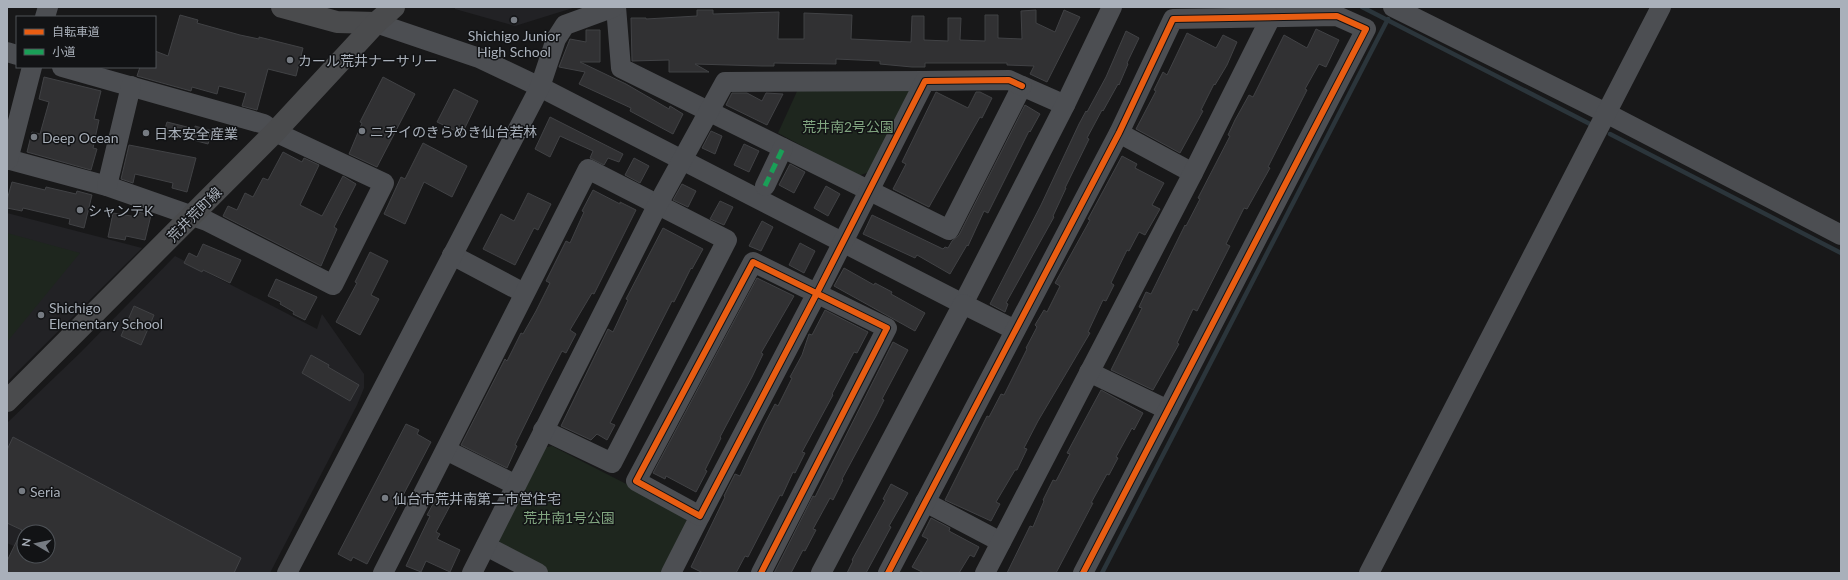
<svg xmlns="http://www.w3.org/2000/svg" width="1848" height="580" font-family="Lato,'Noto Sans JP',sans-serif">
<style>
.built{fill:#222225}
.green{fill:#1e261e}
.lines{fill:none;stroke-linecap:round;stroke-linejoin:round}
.stream{stroke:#2b353b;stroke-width:4.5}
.building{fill:#313133;stroke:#414245;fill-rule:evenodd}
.minor{stroke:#4c4e52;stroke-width:20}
.major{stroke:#4a4b4d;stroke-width:22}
.quiet{stroke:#1a9f57;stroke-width:5;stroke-dasharray:10 5;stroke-linecap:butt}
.cycleway-casing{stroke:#121315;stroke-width:8}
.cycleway{stroke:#e95d12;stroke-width:6}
.poi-dot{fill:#767b82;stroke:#121315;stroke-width:1.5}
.labels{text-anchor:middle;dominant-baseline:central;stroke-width:3;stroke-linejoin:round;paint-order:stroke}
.poi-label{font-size:14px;fill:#a9b0ba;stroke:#121315;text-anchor:start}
.park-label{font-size:14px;fill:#81a580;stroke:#121315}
.street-label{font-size:14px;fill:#a9b0ba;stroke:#121315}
</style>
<rect width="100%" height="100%" fill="#181819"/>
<g class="built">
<polygon points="455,7 576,7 515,26 455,9"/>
<polygon points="7,213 142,248 7,382"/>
<polygon points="175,256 317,329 322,314 364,374 364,388 357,405 270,573 54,573 48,556 48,532 24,532 24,551 7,543 7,423 81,352"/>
</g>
<g class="green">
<polygon points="799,87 910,90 869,172 858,176 778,133"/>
<polygon points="7,233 80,253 7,342"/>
<polygon points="552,446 683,513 688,525 665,573 549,573 501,549 498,535 542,448"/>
</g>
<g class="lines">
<g class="stream">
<polyline points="1362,7 1590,124"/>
<polyline points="1610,134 1841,253"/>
<polyline points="1102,573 1388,19"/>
</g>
</g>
<g class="building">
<polygon points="697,10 713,10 713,14 779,12 778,39 804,39 804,13 852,15 851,39 911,42 912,16 924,16 924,40 948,41 948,18 961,18 960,40 985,41 985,15 998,15 998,38 1022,39 1021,11 1036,10 1036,23 1055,32 1064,10 1080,17 1047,82 1030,74 1034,66 1007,65 1007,63 925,63 925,67 912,67 880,64 880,61 836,59 836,64 774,63 774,66 762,66 695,64 709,72 669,72 669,60 632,61 631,18 646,18 646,19 697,16"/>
<polygon points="180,15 198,20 197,23 240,35 259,39 259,37 303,48 296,76 268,69 257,110 242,106 246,93 219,86 217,94 192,87 191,91 137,76 140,67 155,67 155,51 168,56"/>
<polygon points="1316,29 1339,40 1326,67 1319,64 1305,89 1307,90 1268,167 1270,168 1247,209 1244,208 1226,244 1230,246 1197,311 1193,309 1177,343 1179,344 1153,390 1111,370 1142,308 1139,307 1146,292 1151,294 1185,225 1186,226 1200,199 1198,198 1230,136 1228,135 1235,120 1249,95 1253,97 1284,35 1307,48"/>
<polygon points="586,30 600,30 600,62 580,62 626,84 669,109 670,106 683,114 673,134 630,111 631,108 579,84 585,72 559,67 570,39 586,42"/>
<polygon points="1126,31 1139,38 1127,63 1128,64 1119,85 1118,84 1103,111 1102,110 1087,138 1089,139 1065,188 1066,188 1053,216 1054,217 1006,303 1008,304 1005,312 990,304 1041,205 1079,124 1086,111 1087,112 1106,77"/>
<polygon points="1187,33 1216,48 1223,35 1237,42 1227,65 1215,85 1214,84 1201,110 1203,111 1180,153 1136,129 1156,91 1154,90 1163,72 1167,75"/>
<polygon points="44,77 101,91 94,119 99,120 93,148 97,149 91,170 27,152 32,132 40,134 49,102 39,99"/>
<polygon points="383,77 415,94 377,167 349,154 362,123 360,122"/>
<polygon points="454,89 478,101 462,134 437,122"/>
<polygon points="936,92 968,108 976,92 980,92 992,98 982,118 980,117 929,207 893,189 906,164 902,162"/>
<polygon points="732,93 747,93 762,101 766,93 783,94 767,125 726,105"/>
<polygon points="1025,105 1040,114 1030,132 1029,131 988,213 984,211 968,246 967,245 950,274 917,255 915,258 863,234 872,215 943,249 945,247 948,248 952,241 959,235"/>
<polygon points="550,117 623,154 619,162 608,158 604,165 590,158 593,151 560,136 550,157 535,149"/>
<polygon points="167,122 195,129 195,126 212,131 208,144 164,132"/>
<polygon points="711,131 722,136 715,154 702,148"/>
<polygon points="423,143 467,166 452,197 424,182 405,224 384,214 401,177 405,179"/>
<polygon points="744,144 759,151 749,172 734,165"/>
<polygon points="129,145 196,158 187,192 172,188 173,183 135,174 133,183 121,179"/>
<polygon points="283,152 302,162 304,158 319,165 300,205 322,216 343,176 356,184 334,227 337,229 321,266 223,216 228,206 237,210 245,193 253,197 263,178 268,180"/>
<polygon points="1122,156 1137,164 1135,168 1164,183 1152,205 1160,209 1145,235 1139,232 1129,251 1127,250 1111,283 1114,285 1106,301 1103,300 1088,332 1090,333 1038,421 1024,448 1027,449 1017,470 1015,470 996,502 1000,504 991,521 945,500 987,416 989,417 1001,394 1004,395 1027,349 1026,348 1037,327 1035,325 1044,310 1047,312 1060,286 1055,283 1090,220 1088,219"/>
<polygon points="634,158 649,166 640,183 625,175"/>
<polygon points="790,164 805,172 794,193 779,185"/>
<polygon points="12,182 45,190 46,187 76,194 77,191 92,195 84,228 69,224 70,219 23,208 22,211 7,208 7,200"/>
<polygon points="682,184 696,191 688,207 673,200"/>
<polygon points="826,186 840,194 828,216 814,208"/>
<polygon points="593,190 620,204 620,202 636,210 594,294 592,293 570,330 576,334 566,353 562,351 544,386 515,445 517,446 507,468 461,445 505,359 507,361 521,333 523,334 536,311 550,283 546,281 566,241 570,243 584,212 582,211"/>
<polygon points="528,193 551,204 538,230 534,228 515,265 483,249 501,214 514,221"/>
<polygon points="720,201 733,207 724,225 710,219"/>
<polygon points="138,212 151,215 145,240 126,236 125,240 108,237 113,213 137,217"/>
<polygon points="762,221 773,227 761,251 749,246"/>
<polygon points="663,228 703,249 692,269 691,268 674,302 672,301 610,423 615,425 607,440 597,434 591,440 561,426 608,329 613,332 628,300 626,299"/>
<polygon points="800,243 815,251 804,273 789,265"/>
<polygon points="203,244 241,260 230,283 203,270 202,272 184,263 189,253 197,257"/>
<polygon points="370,252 388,261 371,295 379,299 360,335 336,322 357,283 355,282"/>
<polygon points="844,268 874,285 875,283 892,292 891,294 925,313 915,331 834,286"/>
<polygon points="757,278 794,296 761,353 763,354 752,377 720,437 721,438 705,470 707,471 696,492 666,476 665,479 653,473"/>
<polygon points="276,279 317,297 305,320 293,314 294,312 280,304 281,302 268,296"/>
<polygon points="134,306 154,315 141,345 121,336"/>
<polygon points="825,310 868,332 857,353 854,352 832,394 833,395 802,452 805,453 795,473 793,472 782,496 780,495 748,557 745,556 736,573 703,573 691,567 725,497 724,496 735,474 740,476 764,425 775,404 778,406 792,378 790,377 802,355 809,334 812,335"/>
<polygon points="893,342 908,350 882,399 884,400 876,416 842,479 843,480 833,500 830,498 813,529 816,530 805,551 803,550 791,573 774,573 813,496 815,497"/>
<polygon points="311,355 329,365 328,367 359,385 350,401 302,373"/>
<polygon points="1101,390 1143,413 1134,430 1132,428 1116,457 1118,458 1109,475 1107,474 1091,503 1093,503 1056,573 1007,573 1030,526 1033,527 1044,501 1043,500 1053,480 1056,481 1070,454 1067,453"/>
<polygon points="406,424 419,430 417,434 431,442 367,564 353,557 351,561 338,554"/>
<path d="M13,437L241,558L234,573H7V561L22,530L7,523V450ZM24,531L48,532V556H24Z"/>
<polygon points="891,484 908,493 889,526 891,527 866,573 847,573 853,561 852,560 885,500 883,499"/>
<polygon points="438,495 452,502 436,532 440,534 437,539 460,550 450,572 426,561 421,572 406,566 430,516 427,515"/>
<polygon points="931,518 950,528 949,531 979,547 974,557 970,555 959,573 924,573 912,567 928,539 922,536"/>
</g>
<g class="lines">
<g class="minor">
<polyline points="616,7 621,68 949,230 1022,86 1065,105"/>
<polyline points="1393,7 1606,113 1841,235"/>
<polyline points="45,17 48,7"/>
<polyline points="376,23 479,58 540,87 963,304 1065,105 1112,7"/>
<polyline points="7,52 17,55"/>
<polyline points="1119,133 1193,173"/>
<polyline points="7,159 107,186 207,221 333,285 384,183 275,132 264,124 62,67"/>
<polyline points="8,160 32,67"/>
<polyline points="107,186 131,86"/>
<polyline points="765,186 783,148"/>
<polyline points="452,255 524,293"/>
<polyline points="1089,372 1168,410"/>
<polyline points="446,450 516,485"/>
<polyline points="925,502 1001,542"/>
<polyline points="486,546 538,573"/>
<polyline points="287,573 540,87 556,39 565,25 614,7"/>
<polyline points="383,573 588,169 727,240 612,463 543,430"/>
<polyline points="472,573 658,204 725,82 925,81"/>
<polyline points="671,573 700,516"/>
<polyline points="761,573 887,328 753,262 636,481 700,516 817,293 925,81 1009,80 1022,86"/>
<polyline points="821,573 963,304 1015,330"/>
<polyline points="888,573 1119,133 1173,19 1337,16 1366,29 1083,573"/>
<polyline points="985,573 1193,173 1271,17"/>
<polyline points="1369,573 1661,7"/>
</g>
<g class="major">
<polyline points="282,7 337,22 376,23"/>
<polyline points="7,401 275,132 376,23 394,7"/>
</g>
<polyline class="quiet" points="765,186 783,148"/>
<g class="cycleway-casing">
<g id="cycleway">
<polyline points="761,573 887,328 753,262 636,481 700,516 817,293 925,81 1009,80 1022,86"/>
<polyline points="888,573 1119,133 1173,19 1337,16 1366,29 1083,573"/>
</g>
</g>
<use href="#cycleway" class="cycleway"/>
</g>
<g class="poi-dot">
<circle cx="514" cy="20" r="4"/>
<circle cx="290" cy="60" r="4"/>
<circle cx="362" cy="131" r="4"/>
<circle cx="146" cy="133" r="4"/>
<circle cx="34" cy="137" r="4"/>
<circle cx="80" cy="210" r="4"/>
<circle cx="41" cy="315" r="4"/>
<circle cx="22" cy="491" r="4"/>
<circle cx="385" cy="498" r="4"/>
</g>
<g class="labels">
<g class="poi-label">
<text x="514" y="35" text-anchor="middle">Shichigo Junior<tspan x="514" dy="16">High School</tspan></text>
<text x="298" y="60">カール荒井ナーサリー</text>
<text x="370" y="131">ニチイのきらめき仙台若林</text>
<text x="154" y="133">日本安全産業</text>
<text x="42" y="137">Deep Ocean</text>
<text x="88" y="210">シャンテK</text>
<text x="49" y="307">Shichigo<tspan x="49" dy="16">Elementary School</tspan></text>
<text x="30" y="491">Seria</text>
<text x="393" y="498">仙台市荒井南第二市営住宅</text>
</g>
<g class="park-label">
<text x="848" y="126">荒井南2号公園</text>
<text x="569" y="517">荒井南1号公園</text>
</g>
<g class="street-label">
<text transform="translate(194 214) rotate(-45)">荒井荒町線</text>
</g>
</g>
<rect width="1848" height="580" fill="none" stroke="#a9b0ba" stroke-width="16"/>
<rect x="16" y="16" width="140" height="52" fill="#121315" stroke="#4e5257"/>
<rect x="24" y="29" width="20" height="6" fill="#e95d12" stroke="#4e5257"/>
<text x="52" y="36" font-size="12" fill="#a9b0ba">自転車道</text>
<rect x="24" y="49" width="20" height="6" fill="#1a9f57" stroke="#4e5257"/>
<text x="52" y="56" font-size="12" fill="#a9b0ba">小道</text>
<g transform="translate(36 544) rotate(279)"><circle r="19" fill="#121315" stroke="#4e5257"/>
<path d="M0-3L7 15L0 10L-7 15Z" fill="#767b82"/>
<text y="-6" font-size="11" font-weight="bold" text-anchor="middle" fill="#a9b0ba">N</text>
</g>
</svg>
